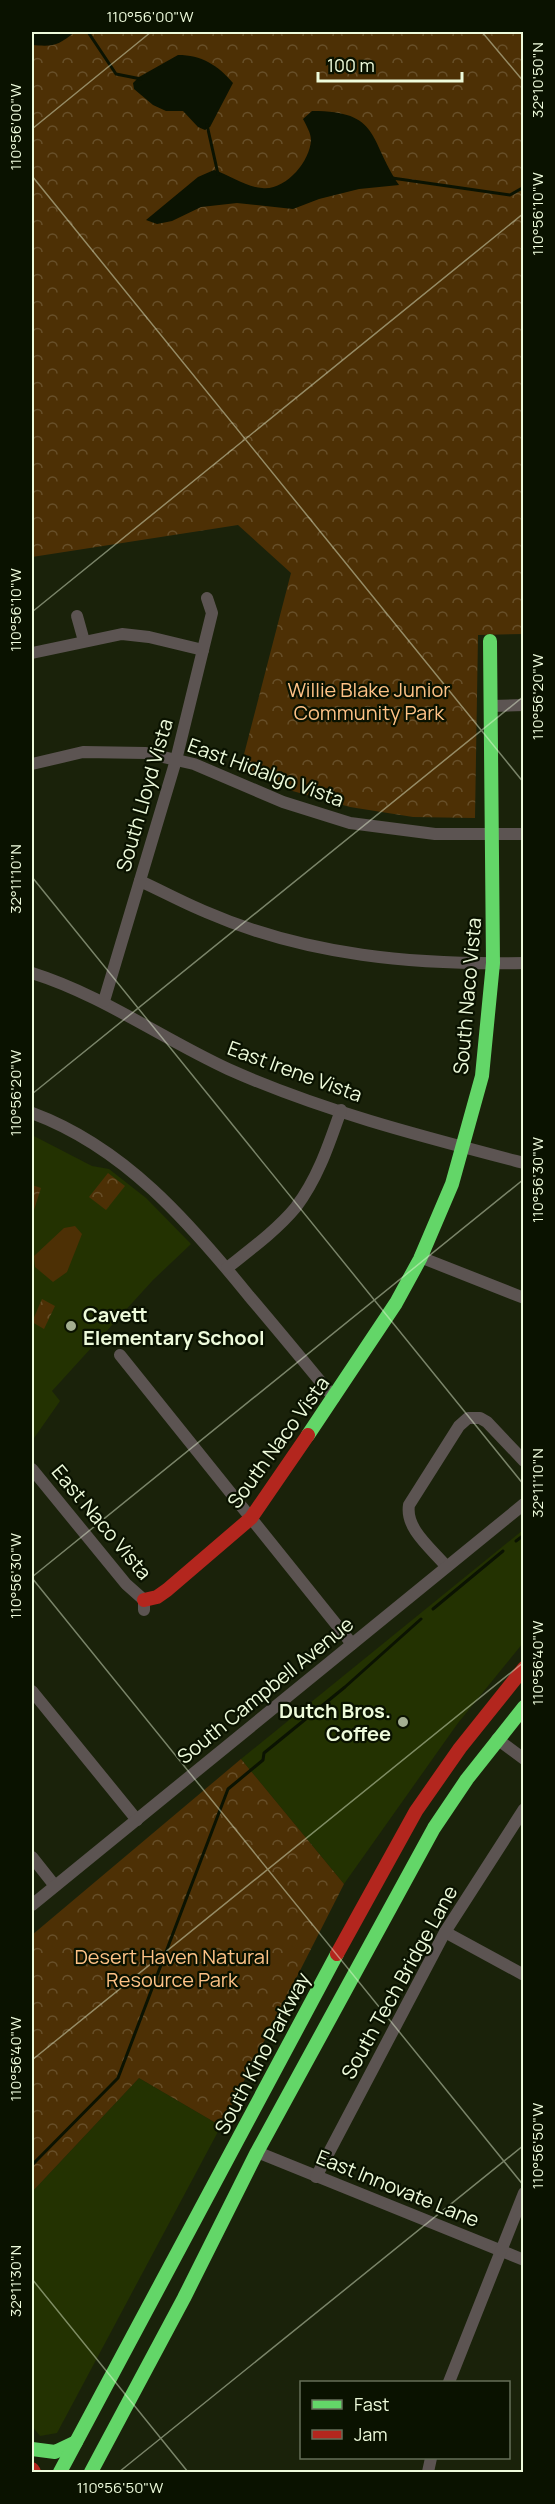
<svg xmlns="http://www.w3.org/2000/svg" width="555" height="2504" font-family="Manrope,sans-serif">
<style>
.built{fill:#233201}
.grass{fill:#4d3005}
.forest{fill:url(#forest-crowns)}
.water{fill:#0b1302}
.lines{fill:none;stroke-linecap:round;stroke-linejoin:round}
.stream{stroke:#0b1302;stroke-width:3}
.street{stroke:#5c5452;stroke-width:12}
.fast{stroke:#63d668;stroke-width:14}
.jam{stroke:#b3261e;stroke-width:14}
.ticks{fill:none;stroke:#eefbdb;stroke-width:1.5;stroke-opacity:0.45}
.poi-dot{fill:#a4af92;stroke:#0a1200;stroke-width:2}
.labels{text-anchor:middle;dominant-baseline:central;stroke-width:4.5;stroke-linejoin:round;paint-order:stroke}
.park-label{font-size:20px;fill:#fec286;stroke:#0a1200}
.street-label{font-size:20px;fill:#eefbdb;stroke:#0a1200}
.poi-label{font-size:20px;font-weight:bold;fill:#eefbdb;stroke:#0a1200;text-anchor:start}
.neatline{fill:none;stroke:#eefbdb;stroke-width:2}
.ticks-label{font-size:15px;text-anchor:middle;fill:#eefbdb}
</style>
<defs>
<pattern id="forest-crowns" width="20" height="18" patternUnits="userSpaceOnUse" patternTransform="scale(1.5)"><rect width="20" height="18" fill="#4d3005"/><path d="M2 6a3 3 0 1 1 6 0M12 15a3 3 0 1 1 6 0" fill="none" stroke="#674f29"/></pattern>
</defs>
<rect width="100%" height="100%" fill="#1a220a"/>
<g class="built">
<polygon points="32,1135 92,1166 109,1169 146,1198 191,1244 153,1280 52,1391 60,1401 32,1441"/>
<polygon points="523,1530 523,1643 458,1723 344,1884 241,1759"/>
<polygon points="139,2078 221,2126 57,2433 40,2436 32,2426 32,2192"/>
</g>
<polygon class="grass" points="75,1226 82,1234 67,1272 53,1282 35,1267 34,1256 64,1228"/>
<g class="forest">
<polygon points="32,32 523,32 523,634 478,635 475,818 413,817 350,807 289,790 241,766 291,573 238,525 32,557"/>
<polygon points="108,1173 125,1186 106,1210 89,1197"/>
<polygon points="32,1185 41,1188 33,1213 32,1212"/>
<polygon points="42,1299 55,1306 44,1329 32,1322"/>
<polygon points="241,1759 344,1884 221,2126 139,2078 32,2192 32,1935"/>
</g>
<g class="water">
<path d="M32,32H75C58,45 55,47 32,45Z"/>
<path d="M178,55C201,55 218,65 233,83L210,127L205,130L198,127L183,111H166L153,105L134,89L133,83L139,77Z"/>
<path d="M312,111C381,111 368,139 399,185L359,189L319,199L293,209L237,203L201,207L172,221L157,224L146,220L198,177L214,170C229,175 246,187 262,188C285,191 310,162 311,140C311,133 306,125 303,119Z"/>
</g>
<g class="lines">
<g class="stream">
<polyline points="88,32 116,74 141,79"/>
<polyline points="207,125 218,174"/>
<polyline points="392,178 510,195 524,187"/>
<polyline points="516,1541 524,1535"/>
<polyline points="433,1609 503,1551"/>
<polyline points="32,2165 118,2078 228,1789 263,1760 264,1753 345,1687 421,1619"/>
</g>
<g class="street">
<polyline points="77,616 84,641"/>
<polyline points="32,653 122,634 149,637 203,650"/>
<polyline points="491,706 524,705"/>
<polyline points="32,764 83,752 146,753 194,764 283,802 350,823 435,834 524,834"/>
<path d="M140,881C162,891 184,903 206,912C307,956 415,965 524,963"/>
<path d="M32,973C102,995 161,1038 228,1069C322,1111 424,1137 524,1163"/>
<polyline points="104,1001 176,760 212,613 207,598"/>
<path d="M32,1113C124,1147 189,1222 249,1296C278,1330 306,1364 334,1398"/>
<polyline points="420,1257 524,1298"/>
<path d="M227,1268C251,1249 277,1230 296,1207C318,1178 329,1144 341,1110"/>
<polyline points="120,1355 352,1644"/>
<polyline points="32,1469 126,1584 144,1600 144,1610"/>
<path d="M446,1566C432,1549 405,1529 409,1505L459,1426L468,1418H480L487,1422L524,1461"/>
<polyline points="32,1691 137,1820"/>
<polyline points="497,1739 524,1759"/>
<polyline points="32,1857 55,1886"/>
<polyline points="32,1905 524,1504"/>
<polyline points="445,1932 524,1975"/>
<polyline points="257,2152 524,2260"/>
<polyline points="316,2177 445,1932 524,1809"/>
<polyline points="449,2382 524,2193"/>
<polyline points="428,2472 431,2458"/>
</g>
<g class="fast">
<polyline points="308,1435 396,1303 420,1259 452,1184 482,1076 493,963 490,641"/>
<polyline points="32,2449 55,2452 76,2442"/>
<polyline points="60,2472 337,1954"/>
<polyline points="91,2472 184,2298 257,2152 434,1828 467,1779 524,1707"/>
</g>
<g class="jam">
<polyline points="144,1600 157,1597 167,1590 251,1518 308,1435"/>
<polyline points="337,1954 416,1811 460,1748 524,1668"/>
<polyline points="32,2469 34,2472"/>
</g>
</g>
<path class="ticks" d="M482,32L524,82M32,129L151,32M32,176L524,783M32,612L524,213M32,877L524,1485M32,1094L524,696M32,1577L524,1179M32,1578L524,2186M32,2060L524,1662M32,2279L188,2472M119,2472L524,2145"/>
<g class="poi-dot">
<circle cx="71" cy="1326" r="6"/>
<circle cx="403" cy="1722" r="6"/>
</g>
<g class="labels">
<g class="park-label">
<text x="369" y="689">Willie Blake Junior<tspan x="369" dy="23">Community Park</tspan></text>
<text x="172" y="1956">Desert Haven Natural<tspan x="172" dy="23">Resource Park</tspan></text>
</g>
<g class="street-label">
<text transform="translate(266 772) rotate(20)">East Hidalgo Vista</text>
<text transform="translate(144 795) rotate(-74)">South Lloyd Vista</text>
<text transform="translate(467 996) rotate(-85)">South Naco Vista</text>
<text transform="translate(295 1071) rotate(20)">East Irene Vista</text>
<text transform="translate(278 1442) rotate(-54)">South Naco Vista</text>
<text transform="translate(102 1522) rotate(50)">East Naco Vista</text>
<text transform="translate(265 1690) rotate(-39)">South Campbell Avenue</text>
<text transform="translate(399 1982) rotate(-61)">South Tech Bridge Lane</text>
<text transform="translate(262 2053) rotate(-62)">South Kino Parkway</text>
<text transform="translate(398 2188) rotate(22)">East Innovate Lane</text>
</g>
<g class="poi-label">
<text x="83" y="1314">Cavett<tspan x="83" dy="23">Elementary School</tspan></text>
<text x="391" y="1710" text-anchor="end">Dutch Bros.<tspan x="391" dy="23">Coffee</tspan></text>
</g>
</g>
<rect width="555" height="2504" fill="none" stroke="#0a1200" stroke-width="66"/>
<rect x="300" y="2381" width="210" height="78" fill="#0a1200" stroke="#656f58" stroke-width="1.5"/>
<rect x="312" y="2400" width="30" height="9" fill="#63d668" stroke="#656f58" stroke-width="1.5"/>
<text x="354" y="2411" font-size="18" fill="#eefbdb">Fast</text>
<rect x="312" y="2430" width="30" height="9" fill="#b3261e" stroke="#656f58" stroke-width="1.5"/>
<text x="354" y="2441" font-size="18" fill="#eefbdb">Jam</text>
<path d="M318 72v9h144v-9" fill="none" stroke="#eefbdb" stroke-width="3"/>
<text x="327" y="72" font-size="18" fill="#eefbdb" stroke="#0a1200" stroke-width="4.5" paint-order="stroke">100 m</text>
<rect x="33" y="33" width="489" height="2438" class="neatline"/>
<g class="ticks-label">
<text x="150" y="22">110°56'00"W</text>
<text transform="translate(538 80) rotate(-90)" y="5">32°10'50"N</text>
<text transform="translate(16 127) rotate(-90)" y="5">110°56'00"W</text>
<text transform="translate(538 214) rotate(-90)" y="5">110°56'10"W</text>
<text transform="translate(16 610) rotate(-90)" y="5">110°56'10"W</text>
<text transform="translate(538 697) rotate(-90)" y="5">110°56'20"W</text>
<text transform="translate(16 879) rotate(-90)" y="5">32°11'10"N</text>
<text transform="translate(16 1093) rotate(-90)" y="5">110°56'20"W</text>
<text transform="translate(538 1180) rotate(-90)" y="5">110°56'30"W</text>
<text transform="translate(538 1483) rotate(-90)" y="5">32°11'10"N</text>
<text transform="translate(16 1576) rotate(-90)" y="5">110°56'30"W</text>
<text transform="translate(538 1663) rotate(-90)" y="5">110°56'40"W</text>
<text transform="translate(16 2059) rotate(-90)" y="5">110°56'40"W</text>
<text transform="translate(538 2146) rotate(-90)" y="5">110°56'50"W</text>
<text transform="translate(16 2281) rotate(-90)" y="5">32°11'30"N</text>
<text x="120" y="2493">110°56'50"W</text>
</g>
</svg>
